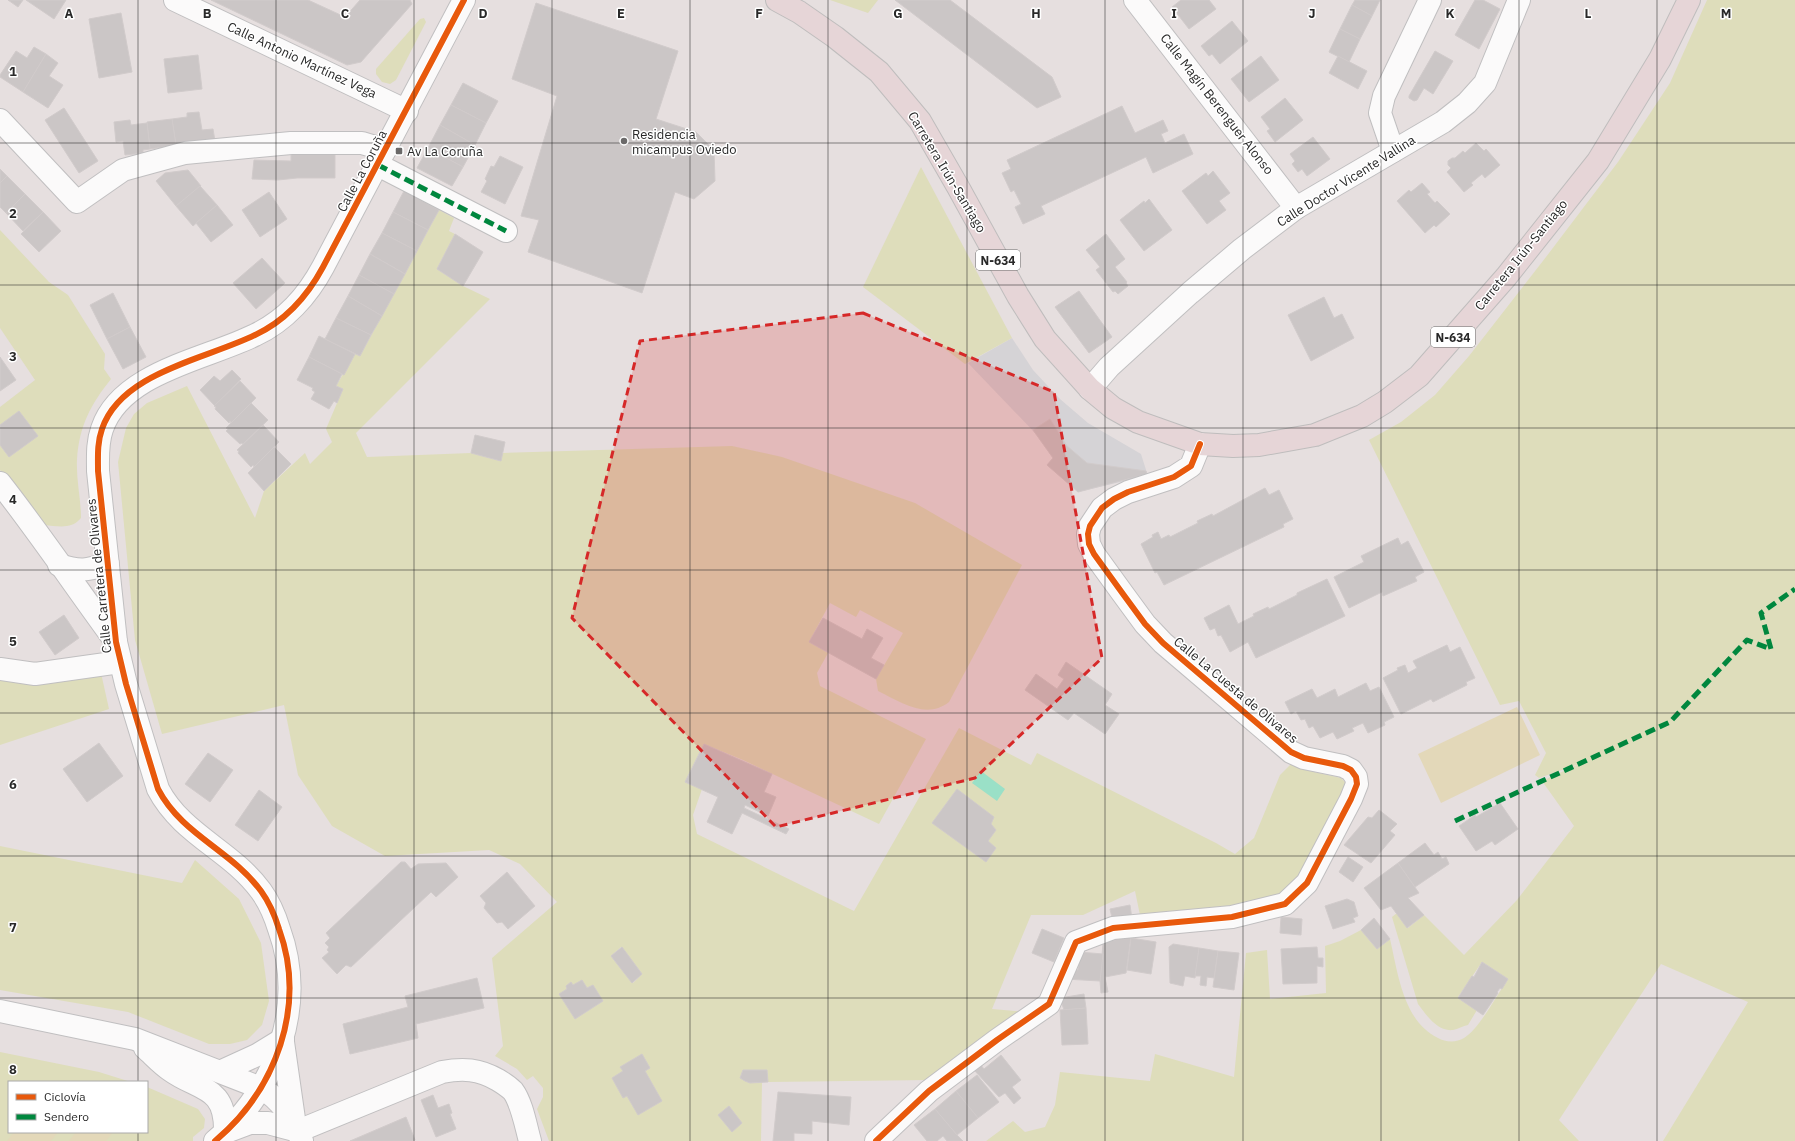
<svg xmlns="http://www.w3.org/2000/svg" width="1795" height="1141" font-family="'IBM Plex Sans',sans-serif">
<style>
.industrial{fill:#d5d3d6}
.green{fill:#deddbb;fill-rule:evenodd}
.pitch{fill:#e3d8b9}
.water{fill:#9ae0c7}
.building{fill:#cbc6c6;stroke:#d1cbcb}
.lines{fill:none;stroke-linecap:round;stroke-linejoin:round}
.street-casing{stroke:#c0bfc0;stroke-width:24}
.highway-casing{stroke:#bfbdbd;stroke-width:24}
.street{stroke:#fbfafa;stroke-width:22}
.highway{stroke:#e6d5d7;stroke-width:22}
.quiet{stroke:#00873e;stroke-width:5;stroke-dasharray:10 5;stroke-linecap:butt}
.cycleway-casing{stroke:#fff;stroke-width:8}
.cycleway{stroke:#e8590c;stroke-width:6}
.marked{fill:#d62828;fill-opacity:0.2;stroke:#d62828;stroke-width:3;stroke-dasharray:8 5;stroke-linejoin:round}
.grid{fill:none;stroke:#292929;stroke-width:1;stroke-opacity:0.55}
.poi-dot{fill:#6b6969;stroke:#fff;stroke-width:1.5}
.labels{text-anchor:middle;dominant-baseline:central;stroke-width:3;stroke-linejoin:round;paint-order:stroke}
.shield{fill:#fff;stroke:#696969;stroke-width:1}
.shield-label{font-size:12px;font-weight:bold;fill:#292929}
.street-label{font-size:13px;fill:#292929;stroke:#fff}
.poi-label{font-size:13px;fill:#292929;stroke:#fff;text-anchor:start}
.grid-label{font-size:13px;text-anchor:middle;font-weight:bold;fill:#292929;stroke:#fff;stroke-width:3;stroke-linejoin:round;paint-order:stroke}
</style>
<rect width="100%" height="100%" fill="#e6dfdf"/>
<polygon class="industrial" points="1012,338 1033,370 1060,399 1088,423 1141,454 1147,473 1146,476 1078,492 1047,465 1053,458 1038,436 968,363"/>
<g class="green">
<polygon points="830,0 878,0 868,13"/>
<path d="M1707,0H1795V1141H1663L1748,1002L1661,964L1559,1120L1579,1141H986L1013,1121L1025,1132L1045,1127L1055,1105L1060,1072L1150,1081L1155,1054L1234,1077L1246,953L1267,950L1270,999L1326,993L1325,946L1340,941L1361,930L1377,949L1390,939C1398,973 1403,1021 1438,1038C1445,1042 1456,1043 1464,1038C1479,1029 1497,995 1508,979L1482,962L1458,997L1477,1010L1468,1025C1463,1026 1458,1029 1453,1030C1438,1032 1426,1015 1418,1004L1392,917L1397,913L1408,928L1424,915L1464,955L1517,900L1574,826L1542,781L1579,764L1539,778L1535,775L1546,753L1519,701L1500,705L1369,440L1401,422L1435,395L1469,356L1546,257L1618,162L1670,83Z"/>
<polygon points="424,18 426,22 396,80 390,84 382,82 376,74 376,69 420,19"/>
<polygon points="921,167 1012,338 965,364 863,287"/>
<path d="M439,210L454,218L449,231L455,234L437,269L463,286L490,299L356,433L367,457L471,453L500,461L502,453L732,446L782,457L915,503L1022,565L949,702C926,720 901,702 878,691L876,679L903,633L860,610L856,617L830,603L809,642L828,653L817,673L820,686L926,739L879,824L743,760L704,744L685,782L702,789L693,815L697,834L854,911L959,728L1031,765L1037,753L1216,843L1235,854L1254,838L1280,775L1291,764L1301,769L1341,778L1345,782L1344,789L1302,874L1287,889L1279,894L1245,904L1140,915L1135,891L1083,915H1031L992,1009L1028,1012L929,1080L768,1082L767,1070H743L740,1078L750,1083L762,1082L761,1141H549L537,1109L543,1097V1088L533,1076L527,1080L517,1069L495,1056L503,1046L492,958L557,902L520,864L489,850L385,856L332,826L298,775L284,705L162,734L135,640L118,462L126,428L134,414L147,403L187,386L255,518L264,491L305,453L310,464L332,442L326,429L343,389L336,386L355,354L360,356ZM621,947L642,974L633,983L611,956Z"/>
<path d="M0,230L49,282L68,295L105,354L104,369L111,379C91,404 79,426 77,460C76,479 81,499 81,518C71,530 58,526 44,525L0,470V407L35,380L0,328Z"/>
<polygon points="101,673 109,709 0,745 0,676"/>
<polygon points="0,846 182,883 195,860 239,899 261,943 269,1001 262,1025 247,1040 230,1044 209,1044 128,1012 0,990"/>
<polygon points="0,1052 99,1072 131,1082 9,1082 9,1132 147,1132 147,1087 198,1109 205,1119 204,1128 193,1137 193,1141 0,1141"/>
</g>
<g class="pitch">
<polygon points="1517,707 1540,755 1441,803 1418,754"/>
<polygon points="14,1132 58,1132 51,1141 7,1141"/>
<polygon points="76,1132 113,1132 106,1141 69,1141"/>
</g>
<polygon class="water" points="981,771 1005,789 997,801 972,783"/>
<g class="building">
<polygon points="8,0 23,0 18,7"/>
<polygon points="26,0 66,0 54,19"/>
<polygon points="211,0 308,0 345,17 360,0 410,0 412,4 361,62 347,65"/>
<polygon points="895,0 950,0 1052,77 1061,97 1037,108"/>
<polygon points="1181,0 1209,0 1216,9 1189,29 1172,7"/>
<polygon points="1355,0 1380,0 1372,16 1352,5"/>
<polygon points="1475,0 1483,0 1500,9 1479,49 1455,35"/>
<polygon points="536,3 678,51 656,119 696,132 714,150 715,181 694,199 675,192 642,293 528,252 539,220 521,216 557,96 512,79"/>
<polygon points="1352,5 1372,16 1360,39 1340,29"/>
<polygon points="121,13 132,72 99,78 89,19"/>
<polygon points="1232,21 1248,41 1220,64 1212,54 1209,56 1201,46"/>
<polygon points="1340,29 1360,39 1349,62 1329,52"/>
<polygon points="34,47 46,54 23,92 0,77 0,75 16,51 27,58"/>
<polygon points="1435,51 1453,61 1433,94 1424,88 1417,100 1414,101 1409,98 1409,96"/>
<polygon points="46,54 58,63 49,76 63,85 48,108 23,92"/>
<polygon points="198,55 202,89 168,93 164,59"/>
<polygon points="1261,56 1279,80 1249,102 1231,79"/>
<polygon points="1338,56 1367,71 1358,89 1329,73"/>
<polygon points="463,83 498,101 486,123 451,105"/>
<polygon points="1285,98 1303,120 1275,142 1267,131 1270,129 1261,117"/>
<polygon points="451,105 486,123 475,145 440,125"/>
<polygon points="1122,106 1135,133 1163,120 1168,131 1161,134 1165,143 1184,134 1193,154 1153,173 1146,157 1041,206 1045,214 1023,224 1015,207 1021,204 1014,190 1011,192 1002,173 1011,169 1007,160"/>
<polygon points="64,108 98,161 79,173 45,120"/>
<polygon points="199,112 202,130 213,129 215,141 176,145 172,119 187,117 187,113"/>
<polygon points="172,119 176,145 150,149 147,122"/>
<polygon points="130,120 131,125 147,123 150,149 143,150 143,153 125,155 123,141 116,142 114,122"/>
<polygon points="440,125 475,145 463,167 428,148"/>
<polygon points="1313,137 1330,159 1307,176 1302,169 1298,172 1292,164 1295,161 1290,154"/>
<polygon points="1476,143 1484,151 1486,149 1500,165 1485,178 1482,174 1471,183 1473,185 1464,192 1447,172 1451,168 1448,165 1448,161 1452,158 1455,158 1463,151 1465,153"/>
<polygon points="428,148 463,167 452,186 417,168"/>
<polygon points="291,151 335,151 335,178 297,178 278,180 252,179 254,160 291,161"/>
<polygon points="500,156 523,167 505,204 481,192 487,181 485,179 491,166 494,167"/>
<polygon points="0,169 7,176 0,183"/>
<polygon points="188,170 201,186 176,206 156,181 165,173"/>
<polygon points="1213,171 1230,193 1219,201 1226,210 1207,224 1182,191 1206,173 1208,176"/>
<polygon points="7,176 25,194 6,213 0,207 0,183"/>
<polygon points="1422,183 1430,192 1427,194 1435,203 1437,201 1450,214 1436,227 1434,225 1425,233 1397,201 1409,190 1411,192"/>
<polygon points="200,186 217,205 193,226 176,206"/>
<polygon points="404,191 439,210 428,230 393,212"/>
<polygon points="269,192 287,219 260,237 242,210"/>
<polygon points="25,194 43,212 23,231 6,213"/>
<polygon points="1149,199 1172,230 1144,251 1120,220 1144,201 1145,203"/>
<polygon points="217,205 233,225 211,242 196,223"/>
<polygon points="43,212 61,231 39,252 21,234"/>
<polygon points="393,212 428,230 417,251 382,233"/>
<polygon points="382,233 417,251 405,274 370,254"/>
<polygon points="455,234 483,252 463,286 437,269"/>
<polygon points="1106,234 1125,259 1115,267 1127,282 1126,283 1128,286 1118,294 1115,291 1113,292 1096,270 1100,267 1086,250"/>
<polygon points="370,254 405,274 394,294 359,275"/>
<polygon points="262,258 285,283 256,309 233,283"/>
<polygon points="359,275 394,294 382,316 348,296"/>
<polygon points="1079,291 1112,337 1089,353 1055,307"/>
<polygon points="113,293 130,327 107,339 90,305"/>
<polygon points="348,296 382,316 371,335 336,318"/>
<polygon points="1324,297 1334,318 1342,314 1354,338 1311,361 1288,315"/>
<polygon points="336,318 371,335 360,356 325,339"/>
<polygon points="130,327 146,357 123,369 107,339"/>
<polygon points="319,336 355,354 344,375 309,357"/>
<polygon points="0,357 16,380 0,391"/>
<polygon points="309,357 342,374 336,386 343,389 337,403 334,401 329,409 311,399 315,392 312,390 313,388 297,380"/>
<polygon points="232,370 241,379 215,406 200,390 214,376 220,381"/>
<polygon points="240,381 256,398 231,423 230,421 229,423 215,409 216,407 214,406"/>
<polygon points="251,403 268,420 243,444 242,443 240,444 226,431 228,429 226,428"/>
<polygon points="19,411 38,436 9,457 0,445 0,425"/>
<polygon points="1050,419 1067,446 1087,463 1146,471 1147,474 1078,492 1047,465 1053,458 1033,430"/>
<polygon points="263,425 279,442 254,467 253,465 251,467 238,453 239,451 237,450"/>
<polygon points="475,435 505,442 501,461 471,453"/>
<polygon points="274,447 291,464 264,491 248,473"/>
<polygon points="1265,488 1269,495 1279,490 1293,519 1283,524 1284,527 1164,585 1157,572 1155,573 1141,544 1153,537 1152,535 1158,532 1161,539 1169,535 1170,537 1198,523 1197,521 1212,514 1213,516"/>
<polygon points="1398,538 1401,545 1408,541 1424,572 1415,577 1417,581 1383,596 1382,592 1349,608 1334,577 1364,562 1361,556"/>
<polygon points="1327,579 1345,616 1256,658 1248,642 1230,652 1221,635 1218,636 1215,628 1210,630 1204,618 1229,605 1238,624 1254,616 1253,614 1268,607 1269,609 1297,595 1297,593"/>
<polygon points="64,615 79,638 55,655 39,632"/>
<polygon points="823,618 862,639 867,629 883,638 871,658 884,665 876,679 809,642"/>
<polygon points="1447,645 1450,652 1460,647 1475,678 1466,682 1467,685 1433,702 1431,699 1401,714 1383,678 1398,670 1397,668 1405,665 1408,673 1417,668 1413,661"/>
<polygon points="1066,662 1112,694 1105,705 1119,714 1105,734 1074,713 1068,720 1025,690 1036,674 1057,689 1064,679 1058,675"/>
<polygon points="1366,683 1370,691 1379,687 1394,717 1384,722 1385,725 1368,733 1363,723 1352,728 1354,731 1337,739 1333,732 1320,738 1313,726 1309,728 1305,719 1301,720 1296,711 1291,714 1285,702 1312,689 1317,698 1335,689 1338,697"/>
<polygon points="99,743 123,776 87,802 63,769"/>
<polygon points="704,744 772,774 764,792 776,797 768,816 745,805 744,808 789,829 786,834 742,813 732,834 707,822 718,797 685,782"/>
<polygon points="208,753 233,770 210,802 185,784"/>
<polygon points="957,789 994,817 991,824 996,830 988,841 996,848 986,862 932,823"/>
<polygon points="259,790 282,807 258,841 235,825"/>
<polygon points="1500,803 1518,829 1495,845 1492,841 1476,851 1459,826 1475,815 1476,817"/>
<polygon points="1379,810 1397,824 1390,831 1395,835 1371,863 1344,845 1368,817 1372,818"/>
<polygon points="1425,843 1434,855 1438,852 1442,859 1446,857 1449,864 1415,887 1398,863"/>
<polygon points="1348,857 1363,867 1353,882 1339,872"/>
<polygon points="401,862 405,862 411,869 418,864 446,863 458,877 436,897 431,892 351,967 346,965 337,974 322,958 329,952 327,950 329,947 325,943 330,938 326,933"/>
<polygon points="1398,863 1419,893 1408,898 1424,915 1407,928 1391,906 1381,910 1364,888"/>
<polygon points="507,872 535,906 508,929 502,922 497,923 484,908 486,903 480,896"/>
<polygon points="1347,899 1354,902 1358,916 1353,918 1355,922 1333,929 1325,906"/>
<polygon points="1130,905 1132,919 1113,922 1110,909"/>
<polygon points="1281,917 1302,919 1301,935 1280,933"/>
<polygon points="1374,918 1390,939 1377,949 1361,930"/>
<polygon points="1042,929 1064,938 1054,962 1032,953"/>
<polygon points="1131,936 1126,973 1105,977 1108,992 1101,993 1100,981 1103,943"/>
<polygon points="1131,938 1156,942 1151,974 1127,970"/>
<polygon points="1173,944 1199,948 1195,978 1185,976 1183,986 1170,983 1169,947"/>
<polygon points="622,947 642,974 632,983 611,956"/>
<polygon points="1317,947 1318,958 1323,958 1323,967 1317,966 1317,983 1283,984 1281,949"/>
<polygon points="1199,948 1218,951 1214,978 1207,977 1206,986 1200,985 1201,976 1195,976"/>
<polygon points="1218,951 1239,953 1234,990 1213,987"/>
<polygon points="1079,952 1103,954 1100,981 1065,979 1069,969 1078,970"/>
<polygon points="1482,962 1508,979 1502,989 1500,988 1497,992 1498,993 1483,1015 1458,998 1472,976 1474,977"/>
<polygon points="477,978 484,1008 416,1024 418,1038 350,1054 343,1024 408,1007 405,996"/>
<polygon points="582,980 587,988 593,985 603,1001 575,1019 559,994 567,989 566,986 571,982 573,985"/>
<polygon points="1084,994 1086,1008 1064,1010 1060,998"/>
<polygon points="1086,1008 1088,1044 1062,1045 1060,1010"/>
<polygon points="642,1054 650,1068 645,1071 662,1101 638,1115 627,1096 623,1098 612,1078 623,1071 620,1067"/>
<polygon points="1001,1055 1021,1080 1012,1087 1021,1098 1014,1104 1005,1093 999,1097 974,1070 980,1064 984,1069"/>
<polygon points="743,1070 767,1070 768,1082 750,1083 745,1081 740,1078"/>
<polygon points="977,1075 999,1102 978,1118 956,1091"/>
<polygon points="956,1091 978,1118 957,1135 935,1109"/>
<polygon points="778,1092 851,1097 849,1125 812,1121 812,1134 794,1133 794,1141 773,1141"/>
<polygon points="433,1095 438,1108 449,1104 452,1113 450,1114 456,1129 436,1137 421,1100"/>
<polygon points="729,1106 742,1123 732,1132 718,1115"/>
<polygon points="935,1109 957,1135 963,1141 947,1141 943,1136 937,1141 927,1141 914,1125"/>
<polygon points="406,1117 415,1140 412,1141 350,1141"/>
</g>
<g class="lines">
<g class="street-casing">
<g id="street">
<polyline points="175,0 407,111"/>
<polyline points="1135,0 1296,208"/>
<polyline points="0,120 77,202 123,170 185,153 291,143 362,143 385,150"/>
<polyline points="1393,151 1380,113 1384,96 1430,0"/>
<polyline points="378,165 506,231"/>
<polyline points="1090,389 1109,367 1190,293 1242,249 1296,208 1443,122 1467,103 1485,83 1519,0"/>
<path d="M0,483C40,534 77,589 116,642"/>
<path d="M59,565C81,572 87,570 108,564"/>
<polyline points="0,669 35,674 120,662"/>
<path d="M0,1011L135,1039L261,1088C283,1101 292,1118 302,1141"/>
<polyline points="283,1042 294,1119"/>
<path d="M145,1048C153,1055 161,1064 170,1070C199,1091 226,1085 225,1132"/>
<polyline points="222,1071 257,1055 283,1039"/>
<path d="M298,1131L442,1072C463,1068 479,1069 498,1080C503,1083 509,1087 513,1091C522,1103 526,1127 530,1141"/>
<polyline points="226,1132 250,1123 268,1123 298,1131"/>
<path d="M215,1141C276,1090 307,1006 279,929C275,916 269,902 261,891C231,850 182,835 158,789L126,684L116,642L98,471C98,457 97,443 102,429C121,372 207,359 255,335C285,321 308,295 323,267L464,0"/>
<polyline points="876,1141 929,1091 997,1040 1049,1004 1076,942 1113,928 1232,917 1285,904 1307,883 1351,799 1357,784 1356,777 1351,770 1343,766 1304,758 1291,752 1163,643 1145,624 1123,594 1094,554 1089,544 1088,534 1090,526 1102,508 1114,499 1128,492 1174,477 1191,466 1200,444"/>
</g>
</g>
<g class="highway-casing">
<polyline id="highway" points="777,0 799,12 835,37 879,72 920,121 958,187 1018,296 1045,339 1090,389 1113,408 1138,422 1200,444 1233,446 1259,445 1315,435 1362,416 1385,402 1419,376 1506,277 1598,161 1660,59 1689,0"/>
</g>
<use href="#street" class="street"/>
<use href="#highway" class="highway"/>
<g class="quiet">
<polyline points="378,165 506,231"/>
<polyline points="1455,821 1670,722 1747,640 1771,649 1761,613 1795,589"/>
</g>
<g class="cycleway-casing">
<g id="cycleway">
<path d="M215,1141C276,1090 307,1006 279,929C275,916 269,902 261,891C231,850 182,835 158,789L126,684L116,642L98,471C98,457 97,443 102,429C121,372 207,359 255,335C285,321 308,295 323,267L464,0"/>
<polyline points="876,1141 929,1091 997,1040 1049,1004 1076,942 1113,928 1232,917 1285,904 1307,883 1351,799 1357,784 1356,777 1351,770 1343,766 1304,758 1291,752 1163,643 1145,624 1123,594 1094,554 1089,544 1088,534 1090,526 1102,508 1114,499 1128,492 1174,477 1191,466 1200,444"/>
</g>
</g>
<use href="#cycleway" class="cycleway"/>
</g>
<path class="marked" d="M863,313L1054,392L1102,658L975,778L776,827L572,618L640,341Z"/>
<path class="grid" d="M138,0V1082M276,0V1141M414,0V1141M552,0V1141M690,0V1141M828,0V1141M967,0V1141M1105,0V1141M1243,0V1141M1381,0V1141M1519,0V1141M1657,0V1141M0,143H1795M0,285H1795M0,428H1795M0,570H1795M0,713H1795M0,856H1795M0,998H1795M138,1132V1141"/>
<g class="poi-dot">
<circle cx="624" cy="141" r="4"/>
<rect x="395" y="147" width="8" height="8" rx="2"/>
</g>
<g class="labels">
<g class="shield">
<rect x="976" y="250" width="44" height="20" rx="3"/>
<rect x="1431" y="327" width="44" height="20" rx="3"/>
</g>
<g class="shield-label">
<text x="998" y="260">N-634</text>
<text x="1453" y="337">N-634</text>
</g>
<g class="street-label">
<text transform="translate(302 60) rotate(25)">Calle Antonio Martínez Vega</text>
<text transform="translate(1217 104) rotate(52)">Calle Magín Berenguer Alonso</text>
<text transform="translate(362 171) rotate(-62)">Calle La Coruña</text>
<text transform="translate(947 172) rotate(59)">Carretera Irún-Santiago</text>
<text transform="translate(1346 181) rotate(-32)">Calle Doctor Vicente Vallina</text>
<text transform="translate(1521 255) rotate(-51)">Carretera Irún-Santiago</text>
<text transform="translate(99 576) rotate(-96)">Calle Carretera de Olivares</text>
<text transform="translate(1236 690) rotate(40)">Calle La Cuesta de Olivares</text>
</g>
<g class="poi-label">
<text x="632" y="134">Residencia<tspan x="632" dy="15">micampus Oviedo</tspan></text>
<text x="407" y="151">Av La Coruña</text>
</g>
</g>
<g class="grid-label">
<text x="69" y="18">A</text>
<text x="207" y="18">B</text>
<text x="345" y="18">C</text>
<text x="483" y="18">D</text>
<text x="621" y="18">E</text>
<text x="759" y="18">F</text>
<text x="898" y="18">G</text>
<text x="1036" y="18">H</text>
<text x="1174" y="18">I</text>
<text x="1312" y="18">J</text>
<text x="1450" y="18">K</text>
<text x="1588" y="18">L</text>
<text x="1726" y="18">M</text>
<text x="13" y="76">1</text>
<text x="13" y="218">2</text>
<text x="13" y="361">3</text>
<text x="13" y="504">4</text>
<text x="13" y="646">5</text>
<text x="13" y="789">6</text>
<text x="13" y="932">7</text>
<text x="13" y="1074">8</text>
</g>
<rect x="8" y="1081" width="140" height="52" fill="#ffffff" stroke="#a9a9a9"/>
<rect x="16" y="1094" width="20" height="6" fill="#e8590c" stroke="#a9a9a9"/>
<text x="44" y="1101" font-size="12" fill="#292929">Ciclovía</text>
<rect x="16" y="1114" width="20" height="6" fill="#00873e" stroke="#a9a9a9"/>
<text x="44" y="1121" font-size="12" fill="#292929">Sendero</text>
</svg>
